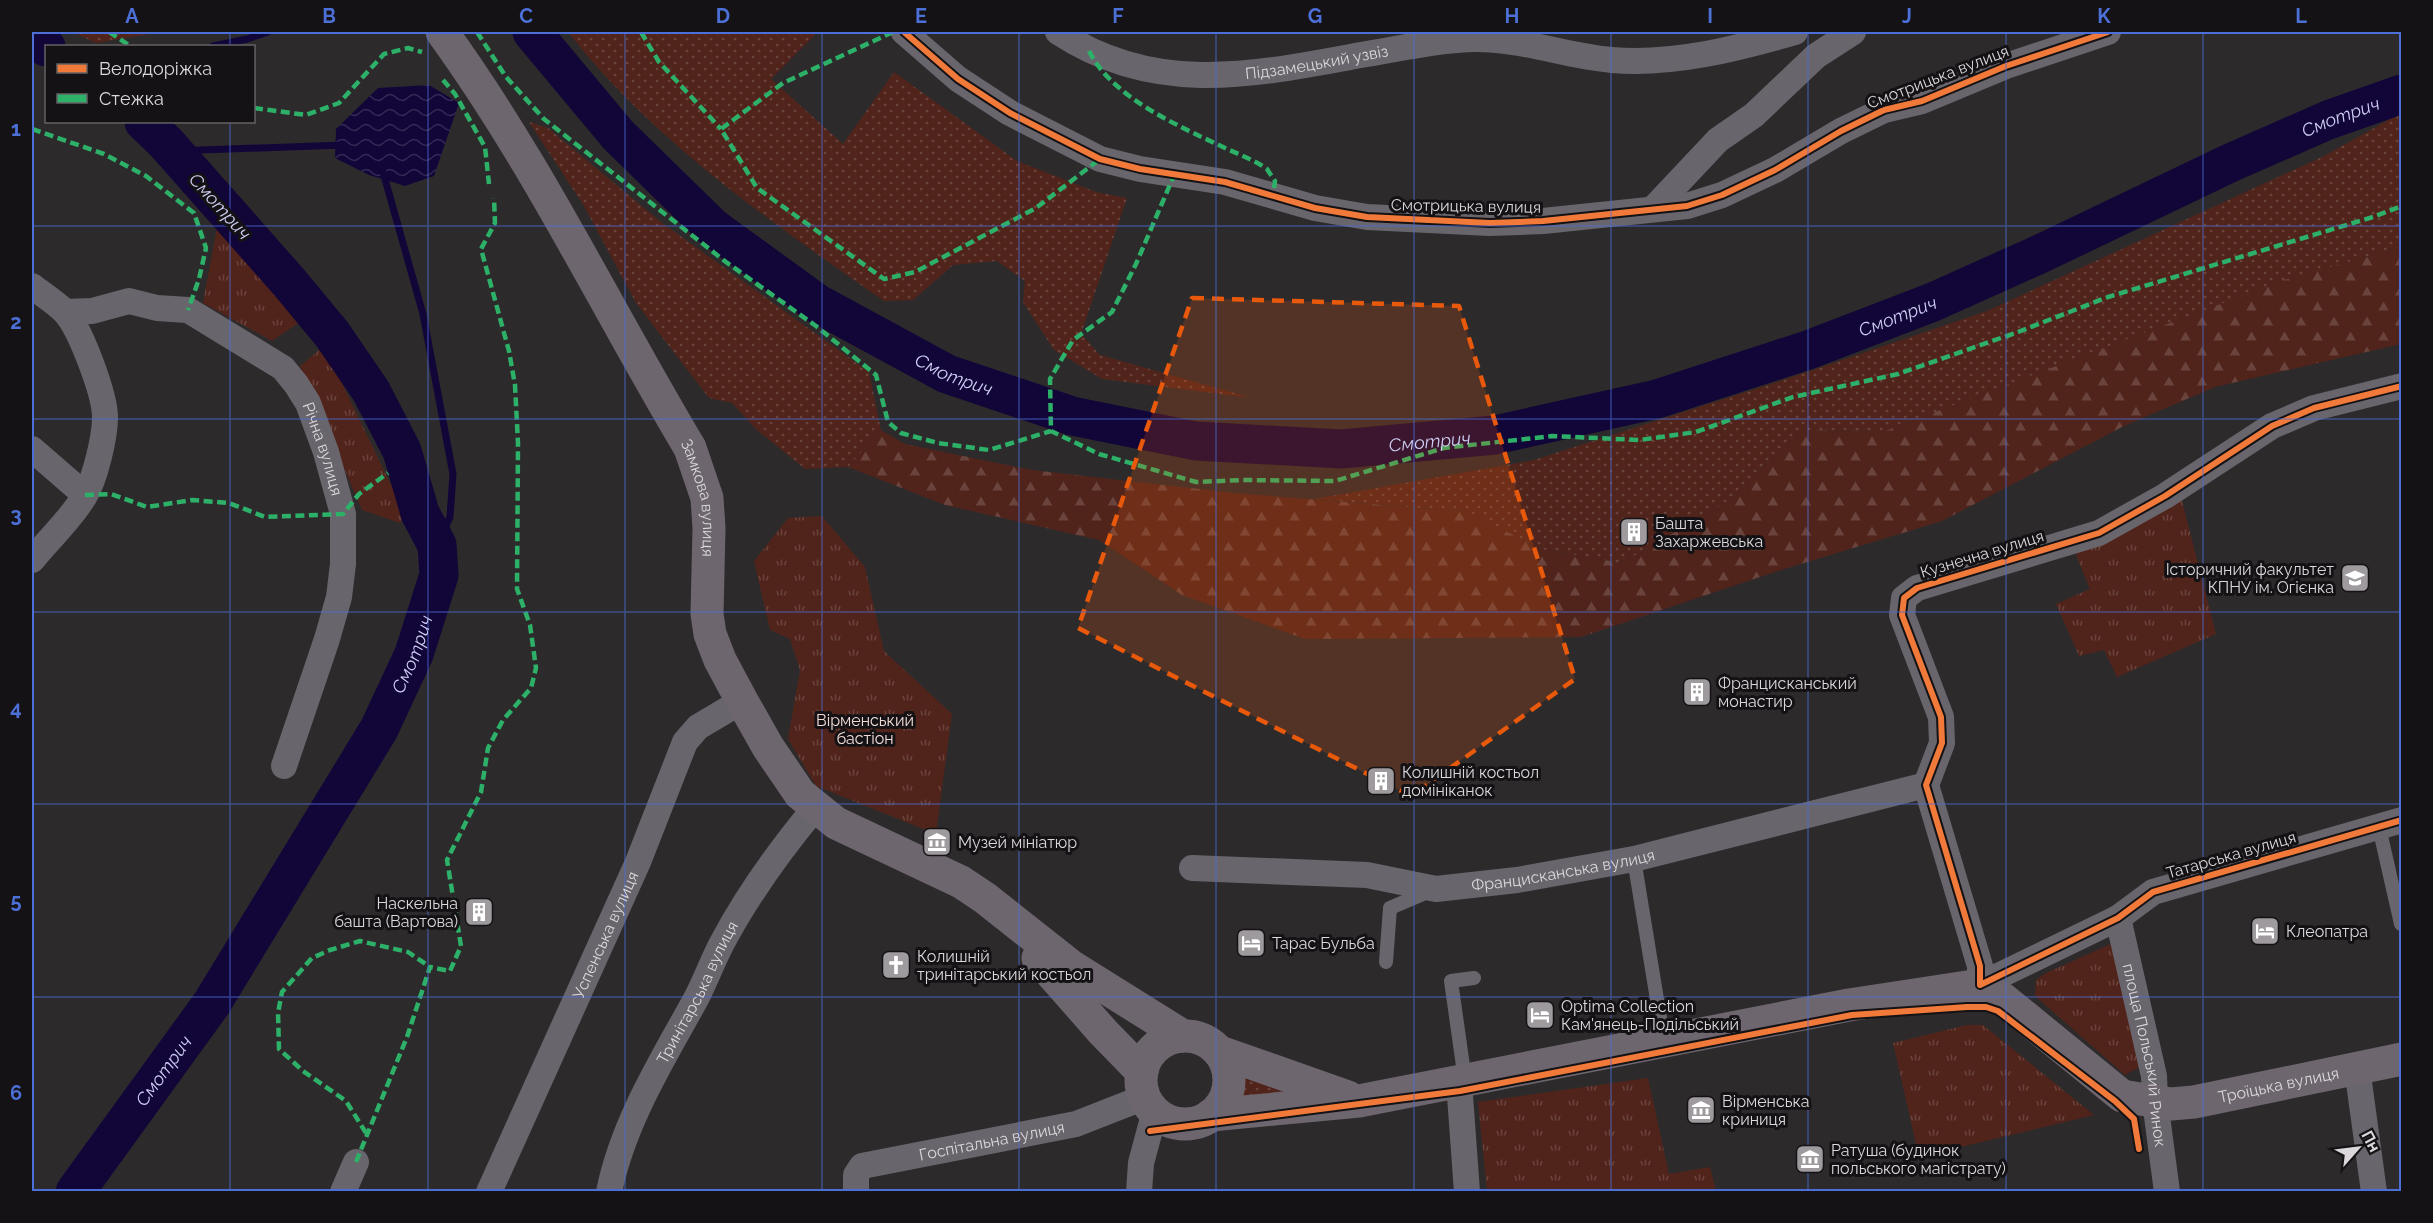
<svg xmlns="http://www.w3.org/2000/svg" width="2433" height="1223" font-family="Raleway,sans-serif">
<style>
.grass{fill:url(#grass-dots)}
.forest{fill:url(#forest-firs)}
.park{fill:url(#park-tufts)}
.water{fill:url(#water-waves)}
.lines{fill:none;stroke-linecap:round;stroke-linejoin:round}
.stream{stroke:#120538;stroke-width:7}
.river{stroke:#120538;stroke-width:39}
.service{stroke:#69656c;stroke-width:14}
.minor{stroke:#69656c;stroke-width:26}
.secondary{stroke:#6d666f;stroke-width:33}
.quiet{stroke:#2db169;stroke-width:4.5;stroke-dasharray:9 4.5;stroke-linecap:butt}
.cycleway-casing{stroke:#141214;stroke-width:10}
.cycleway{stroke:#f17a3a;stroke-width:6}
.marked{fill:#e8590c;fill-opacity:0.2;stroke:#e8590c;stroke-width:4.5;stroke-dasharray:12 8;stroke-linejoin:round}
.grid{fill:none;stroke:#4c70d8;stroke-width:1.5;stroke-opacity:0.55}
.labels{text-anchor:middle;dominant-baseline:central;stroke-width:6;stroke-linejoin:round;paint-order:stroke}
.street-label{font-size:16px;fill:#dbd7da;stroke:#141214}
.poi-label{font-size:16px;fill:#dbd7da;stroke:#141214;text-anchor:start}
.park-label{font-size:16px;fill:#f1dbd6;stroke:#141214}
.water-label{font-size:18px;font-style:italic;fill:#cdcef3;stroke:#141214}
.neatline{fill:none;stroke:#4c70d8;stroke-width:2}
.grid-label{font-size:20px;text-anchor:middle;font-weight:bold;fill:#4c70d8}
</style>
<defs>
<pattern id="grass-dots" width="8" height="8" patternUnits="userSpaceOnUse" patternTransform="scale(1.5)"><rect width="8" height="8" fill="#50241b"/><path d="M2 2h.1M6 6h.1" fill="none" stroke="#69433c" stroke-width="1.8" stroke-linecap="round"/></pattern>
<pattern id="forest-firs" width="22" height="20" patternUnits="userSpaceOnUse" patternTransform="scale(1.5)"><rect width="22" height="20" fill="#50241b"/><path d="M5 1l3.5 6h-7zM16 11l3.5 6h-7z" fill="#69433c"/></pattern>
<pattern id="park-tufts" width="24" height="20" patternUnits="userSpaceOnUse" patternTransform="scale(1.5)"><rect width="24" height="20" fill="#50241b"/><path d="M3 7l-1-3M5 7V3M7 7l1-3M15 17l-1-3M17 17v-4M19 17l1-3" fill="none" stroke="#69433c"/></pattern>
<pattern id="water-waves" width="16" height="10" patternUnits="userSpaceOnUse" patternTransform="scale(1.5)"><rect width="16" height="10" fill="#120538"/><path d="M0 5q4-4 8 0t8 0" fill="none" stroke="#342954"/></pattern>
</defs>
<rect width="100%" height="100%" fill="#2d2a2c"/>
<g class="grass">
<polygon points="72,32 162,32 96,43"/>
<path d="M568,32H818L771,79L843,144L894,72L1017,161L1096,192L1127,198L1081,334L1100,355L1252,398L1102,379L1054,350L1023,302L1025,281L997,261L953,265L913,300L884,301C771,222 653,141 568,32Z"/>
<polygon points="2401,113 2401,247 2284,281 1885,431 1800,430 1725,503 1622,563 1540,549 1469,512 1314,499 1534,460 1777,382 1987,311 2324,156"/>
<polygon points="529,122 548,128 661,222 869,372 881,430 848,467 805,469 757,430 732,403 709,398 636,303 584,206"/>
<polygon points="1237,1069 1317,1093 1235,1103 1243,1087"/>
</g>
<polygon class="forest" points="2401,247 2401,344 2215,387 2124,426 1942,521 1781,570 1581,637 1305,639 1182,595 1099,540 945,505 848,467 881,430 905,444 1032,470 1234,493 1469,512 1540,549 1622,563 1725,503 1800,430 1885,431 2284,280"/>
<g class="park">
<polygon points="218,222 304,319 272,341 203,303"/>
<polygon points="324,346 391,485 413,500 400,523 362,510 300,366"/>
<polygon points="2180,493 2216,634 2117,677 2104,650 2079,656 2056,604 2090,589 2074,550"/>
<polygon points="822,516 865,567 884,651 952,714 936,834 816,786 788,739 800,670 790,639 770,630 754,561 788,518"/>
<polygon points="2113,943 2145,1064 2125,1075 2035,996 2036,980 2046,973"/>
<polygon points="1967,1025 1983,1025 2094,1115 1919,1157 1893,1043"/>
<polygon points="1648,1078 1669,1174 1710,1167 1716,1191 1487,1191 1478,1102"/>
</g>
<polygon class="water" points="429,85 459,103 434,176 405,186 369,175 335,158 336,129 378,88"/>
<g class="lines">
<g class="stream">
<polyline points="213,46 247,39 268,32"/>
<polyline points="173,151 344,145"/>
<polyline points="383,172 423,314 453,474 450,517 437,545"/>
</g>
<g class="river">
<path id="s1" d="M532,32L618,135L712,227L818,304L947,374L1072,416L1196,441L1341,449L1495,435L1657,399L1808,350L1933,302L2040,254L2230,163L2328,120L2402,94"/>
<polyline points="32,39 46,47"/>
<path id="s2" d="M75,1192L212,1003L379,729L414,654L439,575L437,545L420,513L402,451L371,391L332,334L288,281L166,143L144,122"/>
</g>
<g class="service">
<polyline points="2379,827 2401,924"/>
<polyline points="1634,859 1664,1042"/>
<polyline points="1386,962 1390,908 1432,890"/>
<polyline points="1465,1080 1451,981 1474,978"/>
</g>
<g class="minor">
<polyline points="904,32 958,79 1010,113 1100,159 1140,169 1225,182 1315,208 1367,217 1490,223 1543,221 1687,206 1722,195 1775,170 1841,131 1884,110 1922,101 2006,66 2108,32"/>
<path id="s3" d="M1058,32C1155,96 1253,75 1361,55C1398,49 1435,40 1473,39C1521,38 1565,56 1612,60C1673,65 1736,49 1795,32"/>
<polyline points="1653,209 1718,140 1754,115 1816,56 1853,32"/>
<path d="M32,286C42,294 55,302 64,311C80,327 105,395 105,417C105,437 95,480 84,497C70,520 49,539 32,560"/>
<path id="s4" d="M65,312L92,311L129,301L157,308L188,310L283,368L296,384L308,403L326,452L343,514V564L339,597L327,639L284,766"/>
<polyline points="2402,386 2314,408 2272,426 2165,496 2099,533 1917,588 1904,598 1902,615 1941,717 1942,743 1926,785 1980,966 1980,985 2118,918 2153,892 2402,820"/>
<polyline points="32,449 85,495"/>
<path id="s5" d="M1192,868L1367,875L1436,889L1517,880L1634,859L1926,785"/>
<path id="s6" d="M2118,918L2154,1076L2155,1101L2167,1192"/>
<polyline points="2357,1068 2374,1192"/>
<polyline points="1459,1082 1467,1192"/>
<polyline points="343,1192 356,1162"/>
<path id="s7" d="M489,1192L638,862L685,742L698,727L742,701"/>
<path id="s8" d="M609,1192C623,1122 663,1059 697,997C706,979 713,960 722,943C748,894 780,850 815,808"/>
<path id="s9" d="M856,1192V1175L862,1166L1076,1124L1145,1097"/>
<polyline points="1139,1192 1141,1163 1155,1111"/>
</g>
<g class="secondary">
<path id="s10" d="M442,32C537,163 607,309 690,448L707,498L709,528L707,614L710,634L720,660L742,701L768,747L800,794L836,823L961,882L985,898L1071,966L1183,1036"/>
<polyline points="1038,958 1103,1032 1142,1072"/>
<circle cx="1185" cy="1080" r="44"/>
<polyline points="1220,1052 1348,1097"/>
<path id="s11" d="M1211,1115L1359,1101L1849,1005L1980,985L2003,999L2122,1096L2171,1104L2194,1102L2402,1059"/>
</g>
<g class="quiet">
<polyline points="109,32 130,46"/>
<polyline points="477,32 506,77 544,119 726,262 816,326 876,375 888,422 901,433 938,443 989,450 1051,431"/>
<polyline points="641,32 659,62 721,129"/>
<polyline points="893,32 783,83 721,129 757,188 884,279 915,272 1036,208 1100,159"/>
<path d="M1089,51C1112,97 1176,125 1221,146C1237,154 1253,159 1267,169L1275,181L1273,197"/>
<polyline points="443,80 455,94 485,147 489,184"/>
<polyline points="254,108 306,115 339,103 384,54 408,48 422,52"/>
<polyline points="32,129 104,154 146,176 194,213 206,248 199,279 188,310"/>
<polyline points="1175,173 1136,264 1112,312 1073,340 1050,379 1051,431 1099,454 1196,482 1243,480 1335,481 1444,448 1552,436 1640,440 1696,432 1793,397 1898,374 2018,332 2108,297 2373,217 2402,206"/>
<polyline points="85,495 111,494 147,507 192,500 229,503 265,517 343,514 359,494 388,473"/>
<polyline points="366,1133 346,1101 303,1071 279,1049 278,1013 282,992 312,958 330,950 360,941 408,952 430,967"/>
<polyline points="356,1162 407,1037 430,967 450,971 461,946 447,860 481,792 488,748 503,720 531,688 536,668 530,625 517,589 518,443 515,385 509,351 481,249 495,223 494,198"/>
</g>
<g class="cycleway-casing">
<g id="cycleway">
<polyline points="904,32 958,79 1010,113 1100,159 1140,169 1225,182 1315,208 1367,217 1490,223 1543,221 1687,206 1722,195 1775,170 1841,131 1884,110 1922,101 2006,66 2108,32"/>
<polyline points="2402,386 2314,408 2272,426 2165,496 2099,533 1917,588 1904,598 1902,615 1941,717 1942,743 1926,785 1980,966 1980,985 2118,918 2153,892 2402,820"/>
<polyline points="1150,1131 1460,1091 1852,1015 1967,1007 1986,1007 1998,1011 2115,1101 2134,1119 2139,1149"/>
</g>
</g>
<use href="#cycleway" class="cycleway"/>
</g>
<path class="marked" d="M1192,298L1459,306L1575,679L1411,796L1078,628Z"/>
<path class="grid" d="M230,32V46M428,32V1192M625,32V1192M822,32V1192M1019,32V1192M1216,32V1192M1414,32V1192M1611,32V1192M1808,32V1192M2006,32V1192M2203,32V1192M230,122V1192M32,226H2402M32,419H2402M32,612H2402M32,804H2402M32,997H2402"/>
<defs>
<g id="building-square" transform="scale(1.5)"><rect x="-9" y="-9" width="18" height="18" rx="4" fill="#9e9a9d" stroke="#141214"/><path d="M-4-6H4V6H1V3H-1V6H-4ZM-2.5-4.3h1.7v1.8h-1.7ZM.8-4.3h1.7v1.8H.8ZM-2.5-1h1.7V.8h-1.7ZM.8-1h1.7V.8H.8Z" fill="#fff"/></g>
<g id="university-square" transform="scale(1.5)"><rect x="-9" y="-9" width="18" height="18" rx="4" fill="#9e9a9d" stroke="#141214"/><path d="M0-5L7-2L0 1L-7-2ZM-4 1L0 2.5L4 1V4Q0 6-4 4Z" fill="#fff"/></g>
<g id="museum-square" transform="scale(1.5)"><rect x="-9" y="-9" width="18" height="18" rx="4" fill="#9e9a9d" stroke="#141214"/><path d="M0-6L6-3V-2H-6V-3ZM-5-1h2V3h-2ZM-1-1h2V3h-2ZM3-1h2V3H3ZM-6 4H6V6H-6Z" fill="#fff"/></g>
<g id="hotel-square" transform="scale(1.5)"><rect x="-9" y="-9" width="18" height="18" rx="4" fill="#9e9a9d" stroke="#141214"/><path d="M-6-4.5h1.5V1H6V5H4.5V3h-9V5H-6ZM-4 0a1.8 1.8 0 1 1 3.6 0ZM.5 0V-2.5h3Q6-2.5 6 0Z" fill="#fff"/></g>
<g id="church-square" transform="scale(1.5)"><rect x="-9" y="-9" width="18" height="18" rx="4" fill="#9e9a9d" stroke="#141214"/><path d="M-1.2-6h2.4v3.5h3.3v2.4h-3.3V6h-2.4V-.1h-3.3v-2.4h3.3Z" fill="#fff"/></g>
</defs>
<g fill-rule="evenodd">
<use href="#building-square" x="1634" y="532"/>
<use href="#university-square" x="2355" y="578"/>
<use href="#building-square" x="1697" y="692"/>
<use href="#building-square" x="1381" y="781"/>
<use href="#museum-square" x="937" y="842"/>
<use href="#building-square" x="479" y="912"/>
<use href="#hotel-square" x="2265" y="931"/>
<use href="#hotel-square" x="1251" y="943"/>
<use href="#church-square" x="896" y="965"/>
<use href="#hotel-square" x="1540" y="1015"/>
<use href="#museum-square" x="1701" y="1110"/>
<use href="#museum-square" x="1810" y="1159"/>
</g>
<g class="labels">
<g class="street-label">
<text stroke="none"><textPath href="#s3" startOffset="268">Підзамецький узвіз</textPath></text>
<text transform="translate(1938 77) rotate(-21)">Смотрицька вулиця</text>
<text transform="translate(1466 206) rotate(1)">Смотрицька вулиця</text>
<text stroke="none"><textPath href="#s4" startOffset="328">Річна вулиця</textPath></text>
<text stroke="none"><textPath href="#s10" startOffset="536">Замкова вулиця</textPath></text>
<text transform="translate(1982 554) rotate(-17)">Кузнечна вулиця</text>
<text transform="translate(2231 855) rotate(-16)">Татарська вулиця</text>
<text stroke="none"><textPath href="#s5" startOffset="374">Францисканська вулиця</textPath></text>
<text stroke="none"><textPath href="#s7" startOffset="282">Успенська вулиця</textPath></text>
<text stroke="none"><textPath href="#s8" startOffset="219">Тринітарська вулиця</textPath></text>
<text stroke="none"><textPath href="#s6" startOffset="140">площа Польський Ринок</textPath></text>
<text stroke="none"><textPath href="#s11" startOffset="1120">Троїцька вулиця</textPath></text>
<text stroke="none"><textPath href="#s9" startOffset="160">Госпітальна вулиця</textPath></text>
</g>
<g class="poi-label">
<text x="1655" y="523">Башта<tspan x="1655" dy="18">Захаржевська</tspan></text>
<text x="2334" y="569" text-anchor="end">Історичний факультет<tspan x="2334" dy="18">КПНУ ім. Огієнка</tspan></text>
<text x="1718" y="683">Францисканський<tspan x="1718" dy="18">монастир</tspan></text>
<text x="1402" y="772">Колишній костьол<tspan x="1402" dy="18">домініканок</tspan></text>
<text x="958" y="842">Музей мініатюр</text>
<text x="458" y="903" text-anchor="end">Наскельна<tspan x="458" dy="18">башта (Вартова)</tspan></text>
<text x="2286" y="931">Клеопатра</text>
<text x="1272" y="943">Тарас Бульба</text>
<text x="917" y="956">Колишній<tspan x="917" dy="18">тринітарський костьол</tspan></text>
<text x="1561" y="1006">Optima Collection<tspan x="1561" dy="18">Кам'янець-Подільський</tspan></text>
<text x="1722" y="1101">Вірменська<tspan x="1722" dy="18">криниця</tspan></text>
<text x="1831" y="1150">Ратуша (будинок<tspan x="1831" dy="18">польського магістрату)</tspan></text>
</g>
<g class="park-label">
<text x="865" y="720">Вірменський<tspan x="865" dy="18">бастіон</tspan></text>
</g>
<g class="water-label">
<text stroke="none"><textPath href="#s1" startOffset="2008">Смотрич</textPath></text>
<text transform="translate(220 206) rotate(48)">Смотрич</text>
<text stroke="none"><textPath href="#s1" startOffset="1522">Смотрич</textPath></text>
<text stroke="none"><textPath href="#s1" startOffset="550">Смотрич</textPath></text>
<text stroke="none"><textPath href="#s1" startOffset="1036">Смотрич</textPath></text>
<text stroke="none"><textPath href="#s2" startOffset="636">Смотрич</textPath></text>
<text stroke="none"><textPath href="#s2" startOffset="150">Смотрич</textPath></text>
</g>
</g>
<rect width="2433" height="1223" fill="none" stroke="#141214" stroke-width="66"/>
<rect x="45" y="45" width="210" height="78" fill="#141214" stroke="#646163" stroke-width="1.5"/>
<rect x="57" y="64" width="30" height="9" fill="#f17a3a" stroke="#646163" stroke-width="1.5"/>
<text x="99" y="75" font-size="18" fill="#dbd7da">Велодоріжка</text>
<rect x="57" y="94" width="30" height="9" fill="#2db169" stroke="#646163" stroke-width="1.5"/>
<text x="99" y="105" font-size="18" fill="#dbd7da">Стежка</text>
<g transform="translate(2358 1148) rotate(62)" stroke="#141214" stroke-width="4.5" paint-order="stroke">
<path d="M0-4.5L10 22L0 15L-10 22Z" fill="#dbd7da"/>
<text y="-9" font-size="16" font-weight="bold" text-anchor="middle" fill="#dbd7da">Пн</text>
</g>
<rect x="33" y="33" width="2367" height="1157" class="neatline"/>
<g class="grid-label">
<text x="132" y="23">A</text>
<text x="329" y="23">B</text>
<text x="526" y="23">C</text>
<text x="723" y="23">D</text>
<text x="921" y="23">E</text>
<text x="1118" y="23">F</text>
<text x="1315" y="23">G</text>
<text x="1512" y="23">H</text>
<text x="1710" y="23">I</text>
<text x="1907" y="23">J</text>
<text x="2104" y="23">K</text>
<text x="2301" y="23">L</text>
<text x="16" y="136">1</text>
<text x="16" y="329">2</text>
<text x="16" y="522">3</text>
<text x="16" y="715">4</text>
<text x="16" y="908">5</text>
<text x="16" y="1100">6</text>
</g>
</svg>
